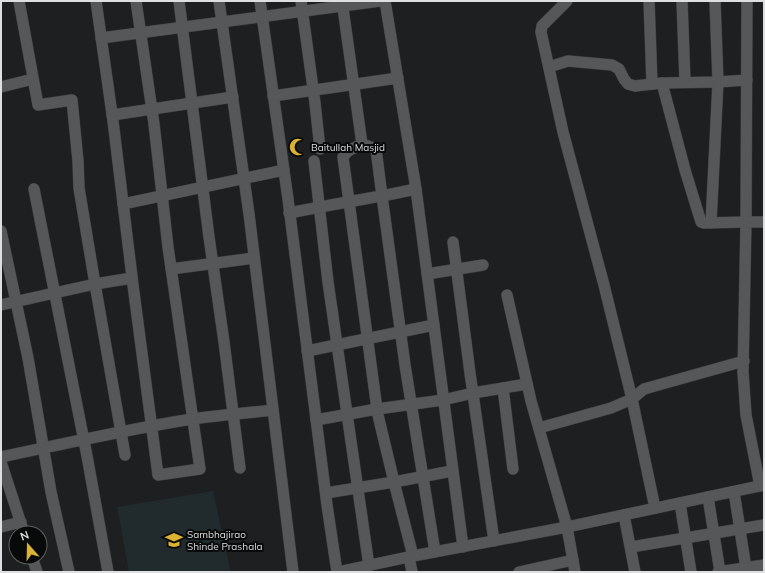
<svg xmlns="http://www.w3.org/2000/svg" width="765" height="573" font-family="Mulish,sans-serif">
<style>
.built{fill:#212a2d}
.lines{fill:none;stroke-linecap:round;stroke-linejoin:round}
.minor-casing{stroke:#3a3c3d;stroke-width:12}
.minor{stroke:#555759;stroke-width:11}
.labels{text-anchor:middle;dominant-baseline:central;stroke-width:4;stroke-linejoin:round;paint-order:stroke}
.poi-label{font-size:10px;fill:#dddfe0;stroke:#080909;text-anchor:start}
</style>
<rect width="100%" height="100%" fill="#1d1f20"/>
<polygon class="built" points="213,491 231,572 129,572 117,507"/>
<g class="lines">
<g class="minor-casing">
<g id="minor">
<polyline points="19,1 38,105 72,100 78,161 79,188 95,284 125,455"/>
<polyline points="96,1 113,121 133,285 158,475 200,469 168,247 154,124 136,1"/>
<polyline points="179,1 209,237 224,342 240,468"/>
<polyline points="219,1 249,214 293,572"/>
<polyline points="260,1 288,199 327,505 337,572"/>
<polyline points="301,1 315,103 320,149"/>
<polyline points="342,1 362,144"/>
<polyline points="385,1 416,189"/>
<polyline points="567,1 542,26 541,32 563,132 604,285 632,399 655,508"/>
<polyline points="649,1 652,84"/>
<polyline points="682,1 685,82"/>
<polyline points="747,1 746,222 743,372 746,415 760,486"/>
<polyline points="101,38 380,1"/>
<polyline points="549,67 568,61 612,65 619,69 624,79 628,84 635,86 662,83 718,82 747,80"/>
<polyline points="662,83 685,170 701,222 704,223 746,222 764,222"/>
<polyline points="1,87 33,79"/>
<polyline points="273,96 398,78"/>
<polyline points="112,115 233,97"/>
<polyline points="314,161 328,282 369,566"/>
<polyline points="34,189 87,456 108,572"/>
<polyline points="123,204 284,170"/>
<path d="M289,213C320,207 351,201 382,196L376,149L362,144L348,151L343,157C354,241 365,325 377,409L378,415L394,482L413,556"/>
<polyline points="711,223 718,82 715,1"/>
<polyline points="1,231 28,358 51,492 69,572"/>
<polyline points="453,242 470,373 494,541"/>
<polyline points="171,269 254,258"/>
<polyline points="427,274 483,265"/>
<polyline points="507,295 531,401 567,527 575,572"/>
<polyline points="1,305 95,284 132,278"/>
<polyline points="307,351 434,325"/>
<polyline points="503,388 513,469"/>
<polyline points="316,420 377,409 443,400 473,393 527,384"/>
<polyline points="539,428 611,408 632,399 644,389 744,361"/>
<path d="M1,457C58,445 116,432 174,422C206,416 240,414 273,410"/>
<polyline points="1,462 24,533"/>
<polyline points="734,492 746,568"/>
<polyline points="326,493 394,482 452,471"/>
<polyline points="708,497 720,572"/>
<polyline points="680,503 691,572"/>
<polyline points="624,515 635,572"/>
<polyline points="1,527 21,522"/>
<polyline points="631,547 764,525"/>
<polyline points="435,552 405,365 382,196 416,189 463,547"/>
<polyline points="32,557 37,572"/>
<polyline points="409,557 412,572"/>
<polyline points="338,572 413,556 567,527 764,485"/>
<polyline points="519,572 573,560"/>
<polyline points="718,572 764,565"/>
</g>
</g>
<use href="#minor" class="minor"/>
</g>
<defs>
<g id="mosque-bare" transform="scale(1.38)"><path d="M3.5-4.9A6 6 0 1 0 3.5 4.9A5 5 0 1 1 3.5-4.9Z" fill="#dcb233" stroke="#080909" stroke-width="2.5" paint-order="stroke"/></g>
<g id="school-bare" transform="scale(1.38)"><path d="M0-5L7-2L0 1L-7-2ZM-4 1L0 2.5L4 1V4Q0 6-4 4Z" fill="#dcb233" stroke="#080909" stroke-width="2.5" paint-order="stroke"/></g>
</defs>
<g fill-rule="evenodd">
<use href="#mosque-bare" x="298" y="147"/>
<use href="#school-bare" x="174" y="540"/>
</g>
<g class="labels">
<g class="poi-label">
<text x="311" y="147">Baitullah Masjid</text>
<text x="187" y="534">Sambhajirao<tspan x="187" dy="12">Shinde Prashala</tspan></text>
</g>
</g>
<rect width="765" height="573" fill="none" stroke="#dddfe0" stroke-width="4"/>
<g transform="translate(28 545) rotate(340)"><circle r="19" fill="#080909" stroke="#5d5f5f"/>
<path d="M0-3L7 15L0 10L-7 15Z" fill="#dcb233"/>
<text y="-6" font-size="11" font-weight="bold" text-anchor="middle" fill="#dddfe0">N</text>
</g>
</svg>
